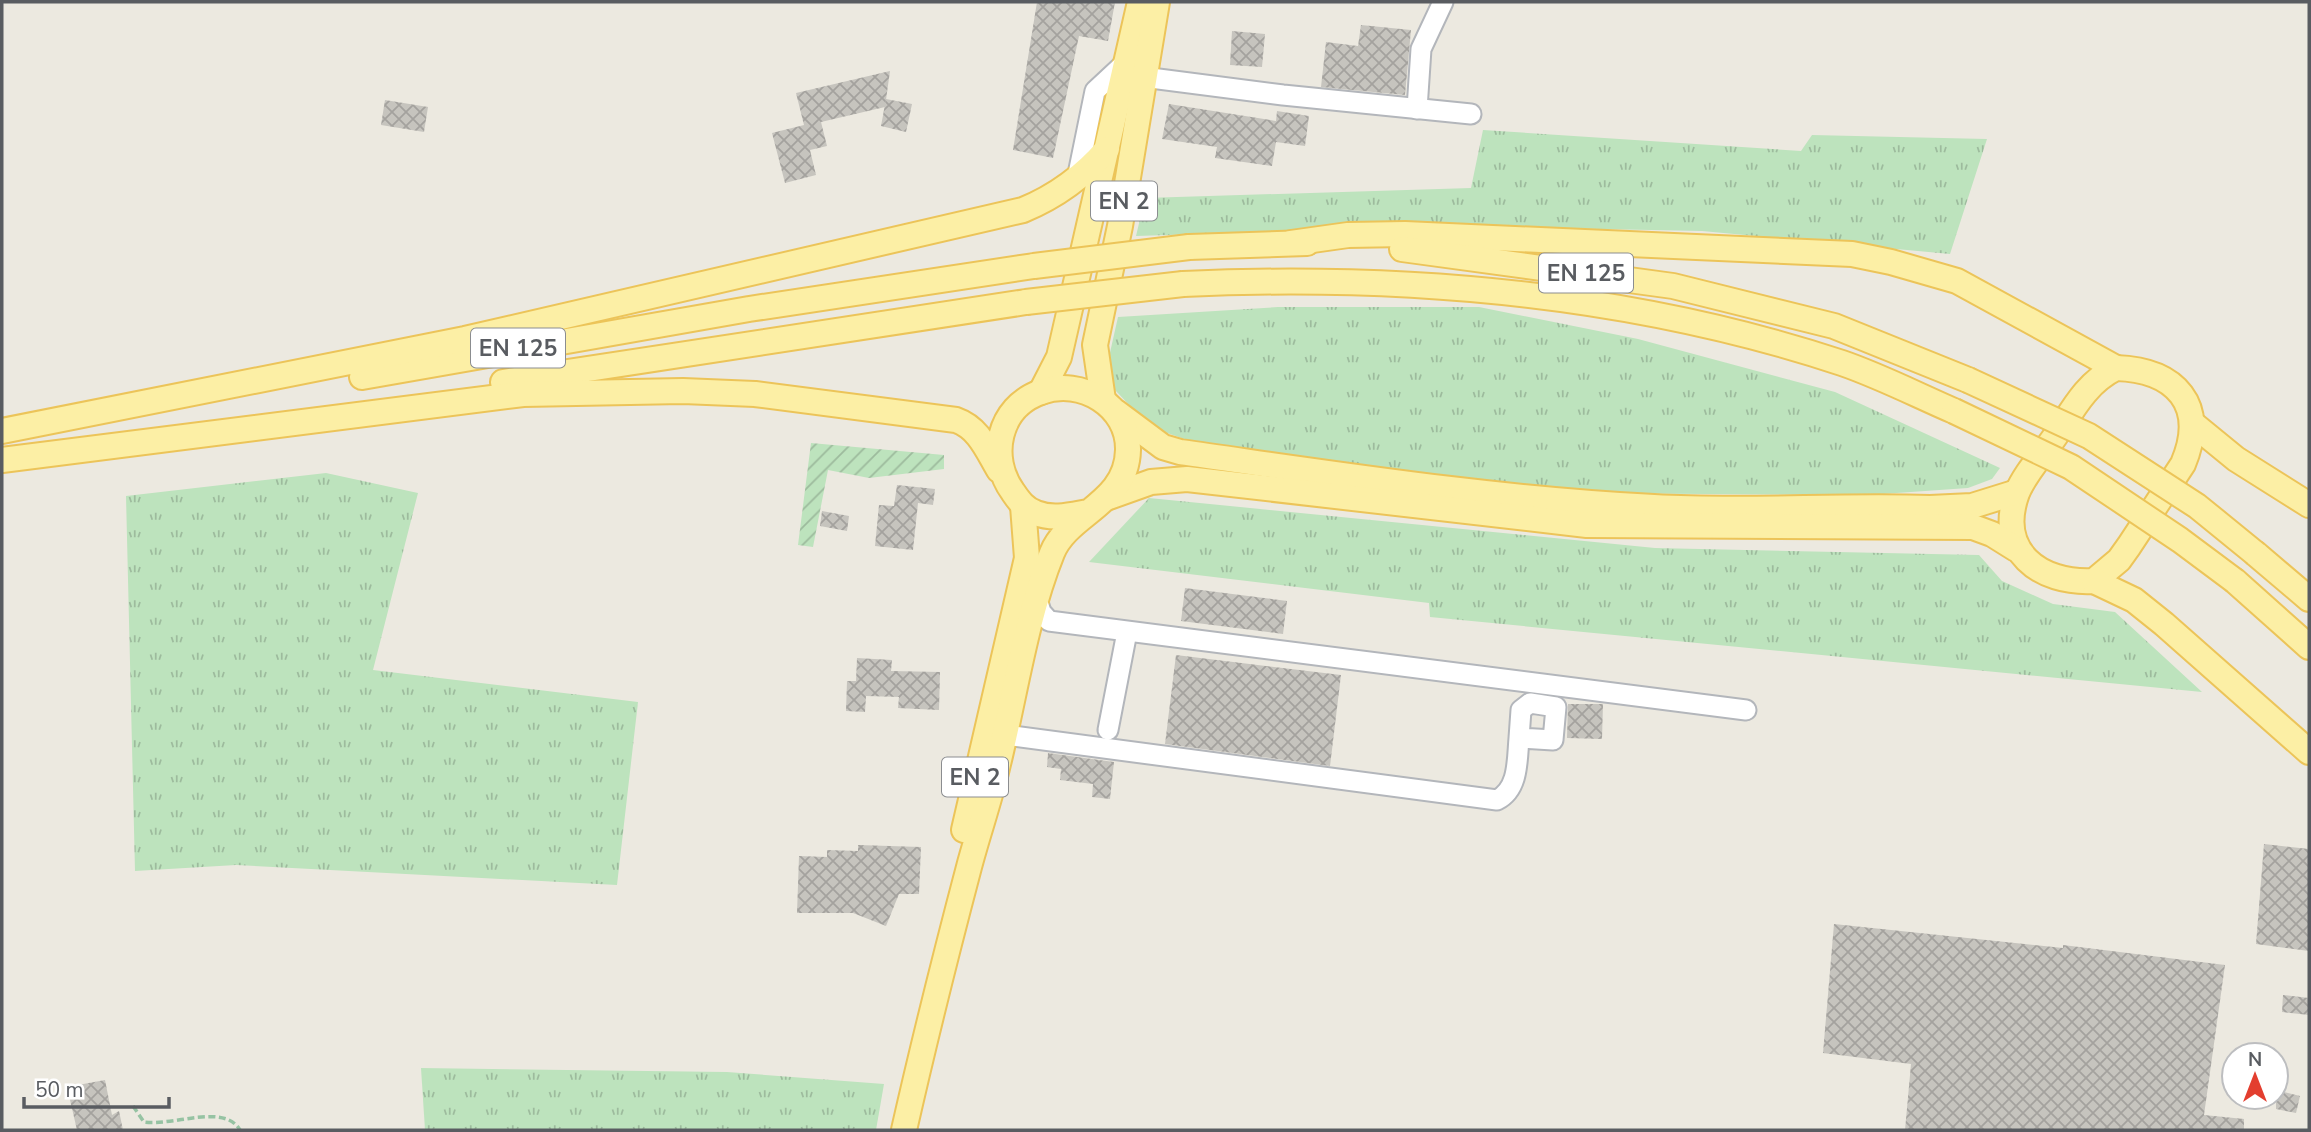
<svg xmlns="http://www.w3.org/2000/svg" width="2311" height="1132" font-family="'Nunito Sans',sans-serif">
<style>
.grass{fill:url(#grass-tufts)}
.garden{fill:url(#garden-furrows)}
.building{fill:url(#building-cross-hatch)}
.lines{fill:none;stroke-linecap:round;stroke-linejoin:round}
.minor-casing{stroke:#b3b6bb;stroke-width:23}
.major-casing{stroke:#ecc459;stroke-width:28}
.path{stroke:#96c3a3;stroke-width:3.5;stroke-dasharray:7 3.5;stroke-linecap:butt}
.minor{stroke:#fff;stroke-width:19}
.major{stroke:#fcefa5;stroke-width:24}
.major-bridge-casing{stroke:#ecc459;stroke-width:28;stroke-linecap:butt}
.major-bridge{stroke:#fcefa5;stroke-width:24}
.labels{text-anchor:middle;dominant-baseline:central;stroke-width:5;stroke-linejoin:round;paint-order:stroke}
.shield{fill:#fff;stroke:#8b8d90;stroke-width:2}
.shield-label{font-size:23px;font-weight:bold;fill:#595c61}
</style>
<defs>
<pattern id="grass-tufts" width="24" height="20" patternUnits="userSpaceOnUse" patternTransform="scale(1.75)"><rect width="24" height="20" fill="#bde3bd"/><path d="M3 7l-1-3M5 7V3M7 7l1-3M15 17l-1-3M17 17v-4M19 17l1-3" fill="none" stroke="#9dbb9d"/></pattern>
<pattern id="garden-furrows" width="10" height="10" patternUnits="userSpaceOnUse" patternTransform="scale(1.75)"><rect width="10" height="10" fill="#bde3bd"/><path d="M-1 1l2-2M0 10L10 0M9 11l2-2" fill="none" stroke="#9dbb9d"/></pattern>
<pattern id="building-cross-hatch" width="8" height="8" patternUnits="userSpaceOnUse" patternTransform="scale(1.75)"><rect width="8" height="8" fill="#c6c4be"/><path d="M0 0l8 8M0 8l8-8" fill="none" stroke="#a4a29e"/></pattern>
</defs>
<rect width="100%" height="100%" fill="#ece9e0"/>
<g class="grass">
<polygon points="1483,130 1801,151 1812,135 1987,139 1950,254 1702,231 1451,226 1136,236 1145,198 1471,188"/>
<polygon points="1278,307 1479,307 1638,339 1835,392 2000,468 1992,479 1968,488 1868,495 1558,493 1193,442 1150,427 1115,390 1109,357 1118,317"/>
<polygon points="326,473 418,493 373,670 638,702 617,885 236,865 135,871 126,496"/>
<polygon points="1149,498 1655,548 1979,555 2002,581 2053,604 2115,612 2202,692 1430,617 1429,603 1089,562"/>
<polygon points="421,1068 727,1072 884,1084 876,1130 425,1130"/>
</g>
<polygon class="garden" points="811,443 944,455 944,469 869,478 828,470 813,547 798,545"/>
<g class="building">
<polygon points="1037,2 1115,2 1108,41 1079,36 1053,158 1013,150"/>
<polygon points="1361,25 1411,30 1405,95 1321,87 1326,42 1358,46"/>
<polygon points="1232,31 1265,34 1262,67 1230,65"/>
<polygon points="890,71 885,107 821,122 827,146 810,150 816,175 785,183 772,133 804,125 796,93"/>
<polygon points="886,99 912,104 906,132 881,126"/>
<polygon points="385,100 428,107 424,132 381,125"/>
<polygon points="1169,104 1276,121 1277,111 1309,116 1305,146 1276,142 1272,166 1215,158 1217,147 1162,139"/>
<polygon points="897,485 935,489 933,505 918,503 913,550 875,546 879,505 894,506"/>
<polygon points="822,511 849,516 847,531 820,526"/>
<polygon points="1185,588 1287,601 1283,634 1181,621"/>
<polygon points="1176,655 1341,675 1330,766 1165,744"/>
<polygon points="857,658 892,660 891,671 940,672 939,710 898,708 899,697 866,696 865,712 846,711 847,681 856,681"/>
<polygon points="1568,704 1603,704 1602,739 1567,738"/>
<polygon points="1048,753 1114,762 1110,799 1092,797 1093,784 1060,780 1061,769 1047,767"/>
<polygon points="2264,844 2309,849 2309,951 2256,944"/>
<polygon points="858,845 921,847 919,894 899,894 886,926 853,913 797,913 799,856 827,857 827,850 858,851"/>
<polygon points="1834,924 2063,948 2063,945 2225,965 2204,1115 2244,1119 2244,1130 1905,1130 1911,1064 1823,1053"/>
<polygon points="2283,995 2309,998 2309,1015 2282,1012"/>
<polygon points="105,1080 112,1115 119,1111 123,1130 77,1130 67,1087"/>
<polygon points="2276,1090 2300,1096 2296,1113 2276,1109"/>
</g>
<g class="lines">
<g class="minor-casing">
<g id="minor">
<polyline points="1143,77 1283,95 1471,114"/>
<polyline points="1417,109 1421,49 1443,2"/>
<polyline points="1077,179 1095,91 1124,64"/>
<polyline points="1037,599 1041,612 1049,621 1746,710"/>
<polyline points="1108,730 1127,632"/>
<path d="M1005,735L1497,800C1519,789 1517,760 1519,738L1553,740L1556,707L1530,703L1521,710L1519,738"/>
</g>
</g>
<g class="major-casing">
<g id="major">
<polyline points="1291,243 1348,235 1405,234 1852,254 1891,262 1957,281 2116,368"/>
<polyline points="1189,247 1307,243"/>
<polyline points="1402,249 1673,286 1834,326 1968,380"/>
<path d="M1183,284C1405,274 1630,293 1842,363C1880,376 1917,395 1954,411"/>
<path d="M2116,368C2176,370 2208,405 2183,464L2129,546L2119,560L2094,581C2039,584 1996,551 2017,493C2025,473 2044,453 2056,435C2073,409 2087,382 2116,368Z"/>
<polyline points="362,377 749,309 1034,266"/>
<polyline points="503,382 1026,302"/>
<polyline points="1041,392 1059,357 1140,2"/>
<polyline points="1103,400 1095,345 1120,226 1157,2"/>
<path d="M1116,412L1163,447L1180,452C1337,474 1495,499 1654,507C1746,512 1838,505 1930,508L1972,506L2017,492"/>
<polyline points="2192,423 2236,459 2309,505"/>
<path d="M2,431L465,339L1023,210C1057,196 1083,177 1107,149"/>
<path d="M2,460L523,394L683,391L755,394L956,420C979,428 987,450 999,470"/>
<polyline points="1109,497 1151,482 1187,479 1587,525 1973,527 1992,534 2016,549"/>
<polyline points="2256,554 2309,599"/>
<polyline points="2094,581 2134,600 2164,624 2309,752"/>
<polyline points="2235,581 2309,647"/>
<polyline points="964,830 1027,558 1023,506"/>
<path d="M904,1130C924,1042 946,954 969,867C978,833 990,799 998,764C1015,695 1025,620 1052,553C1068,513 1127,504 1128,450C1129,406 1081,377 1041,392C998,407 988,458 1013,492C1019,501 1025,509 1036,513C1053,520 1071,515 1088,512"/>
</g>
</g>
<path class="path" d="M133,1106L144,1122C175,1126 224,1103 240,1130"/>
<use href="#minor" class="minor"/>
<use href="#major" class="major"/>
<g class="major-bridge-casing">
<g id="major-bridge">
<polyline points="1034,266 1189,247"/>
<polyline points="1026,302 1183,284"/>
<polyline points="1968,380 2089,436 2197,506 2256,554"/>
<polyline points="1954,411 2071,467 2180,540 2235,581"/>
</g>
</g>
<use href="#major-bridge" class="major-bridge"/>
</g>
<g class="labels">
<g class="shield">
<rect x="1091" y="181.5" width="66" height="39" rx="5"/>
<rect x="1539" y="253.5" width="94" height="39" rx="5"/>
<rect x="471" y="328.5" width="94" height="39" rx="5"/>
<rect x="942" y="757.5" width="66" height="39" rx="5"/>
</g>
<g class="shield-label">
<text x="1124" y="201">EN 2</text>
<text x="1586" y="273">EN 125</text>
<text x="518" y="348">EN 125</text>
<text x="975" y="777">EN 2</text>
</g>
</g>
<rect width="2311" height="1132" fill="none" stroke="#595c61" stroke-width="7"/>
<g transform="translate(2255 1076)"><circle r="33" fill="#ffffff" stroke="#bdbec0" stroke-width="2"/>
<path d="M0-5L12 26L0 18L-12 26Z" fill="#e33e2f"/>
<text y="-10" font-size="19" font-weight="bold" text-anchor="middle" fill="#595c61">N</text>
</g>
<path d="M24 1097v10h145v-10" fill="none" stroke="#595c61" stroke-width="3.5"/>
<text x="35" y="1097" font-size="21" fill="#595c61" stroke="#ffffff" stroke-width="5" paint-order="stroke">50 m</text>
</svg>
